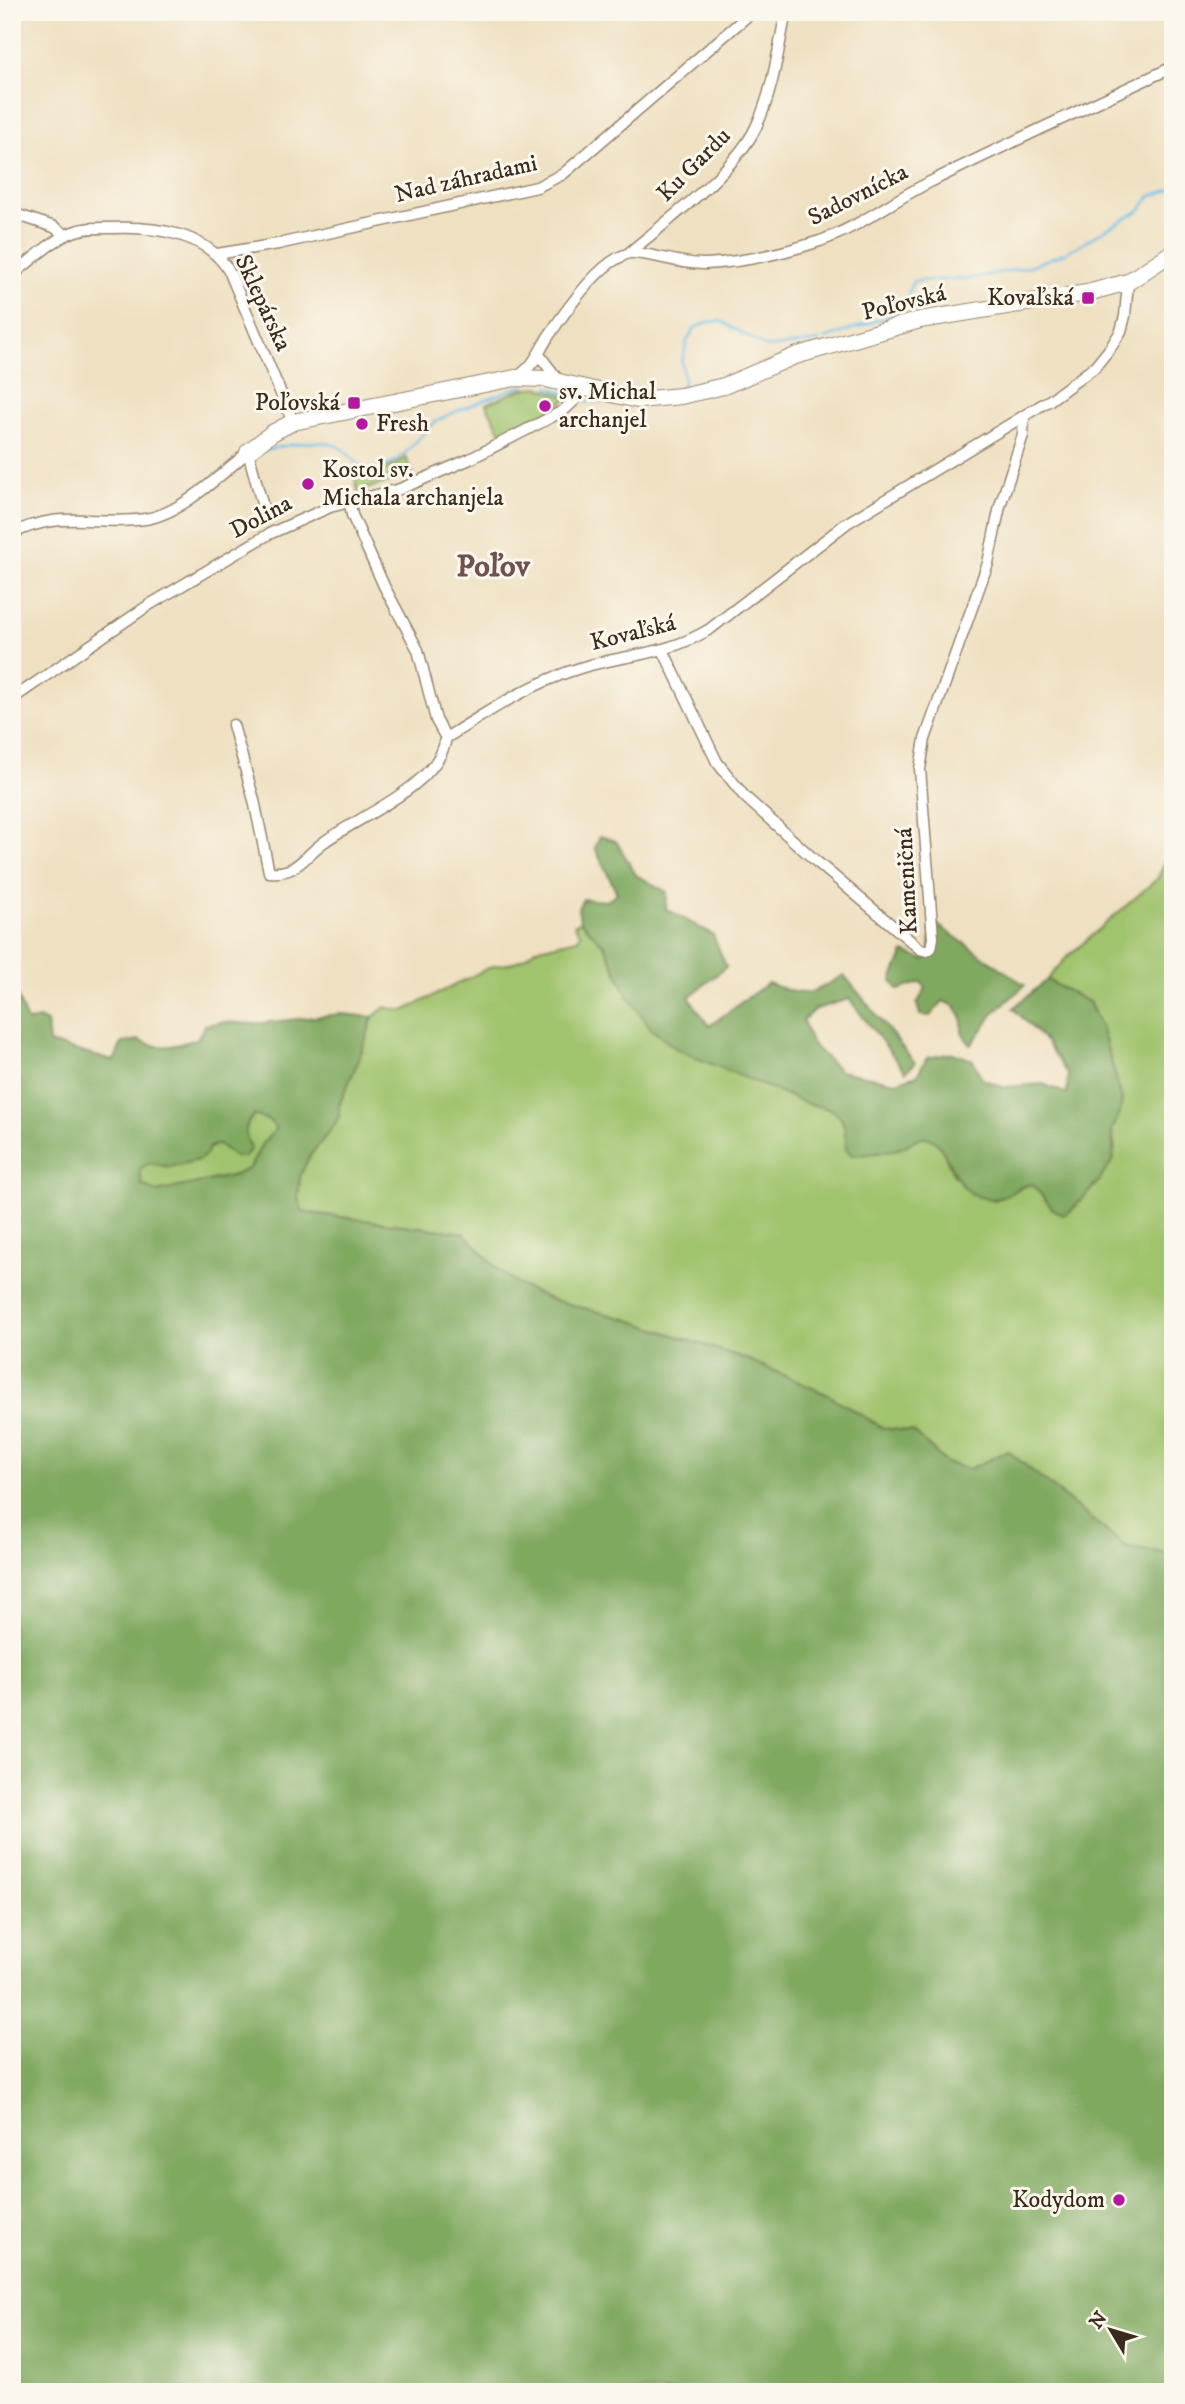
<svg xmlns="http://www.w3.org/2000/svg" width="1185" height="2404" font-family="'IM FELL DW Pica',serif">
<style>
.green{fill:#a0c36d;stroke:#6e7646;stroke-width:2}
.forest{fill:#80a960;stroke:#5e6a3f;stroke-width:2;fill-rule:evenodd}
.lines{fill:none;stroke-linecap:round;stroke-linejoin:round}
.stream{stroke:#6bbee7;stroke-width:2.5}
.street-casing{stroke:#958570;stroke-width:13}
.secondary-casing{stroke:#958570;stroke-width:18}
.street{stroke:#fff;stroke-width:10}
.secondary{stroke:#fff;stroke-width:16}
.poi-dot{fill:#b5179e;stroke:#fbf7ec;stroke-width:2.5}
.labels{text-anchor:middle;dominant-baseline:central;stroke-width:6;stroke-linejoin:round;paint-order:stroke}
.street-label{font-size:24px;fill:#3b2a1e;stroke:#fbf7ec}
.poi-label{font-size:24px;fill:#3b2a1e;stroke:#fbf7ec;text-anchor:end}
.district-label{font-size:32px;font-weight:bold;fill:#715052;stroke:#fbf7ec}
</style>
<rect width="100%" height="100%" fill="#fbf7ec"/>
<filter id="ink" filterUnits="userSpaceOnUse"><feTurbulence type="fractalNoise" baseFrequency=".0143" numOctaves="2"/><feDisplacementMap in="SourceGraphic" scale="14" xChannelSelector="R" yChannelSelector="G"/><feConvolveMatrix kernelMatrix="1 2 1 2 8 2 1 2 1" color-interpolation-filters="sRGB"/></filter>
<filter id="wash" filterUnits="userSpaceOnUse"><feTurbulence type="fractalNoise" baseFrequency=".00686" numOctaves="4" result="noise"/><feDisplacementMap in="SourceGraphic" scale="28" xChannelSelector="R" yChannelSelector="G"/><feGaussianBlur stdDeviation="1.57" result="paint"/><feColorMatrix in="noise" values="0 0 0 0 0 0 0 0 0 0 0 0 0 0 0 0 0 1.4 0 .05"/><feComposite in="paint" operator="in"/></filter>
<g filter="url(#wash)">
<rect width="100%" height="100%" fill="#efe0c1"/>
<g class="green">
<polygon points="538,387 568,397 559,406 503,436 486,404 522,389"/>
<path d="M406,457L413,474L358,492L353,469C372,476 390,470 406,457Z"/>
<path d="M1173,842V1554L1127,1548L1008,1452L968,1469L946,1463L914,1432L884,1428L828,1395L749,1360L626,1319L549,1299L519,1285L498,1270L464,1233L303,1212L298,1198L300,1176L309,1157L335,1124L339,1105L359,1059L373,1017L385,1007L404,1011L492,966L508,964L523,959L535,949L577,939L581,934L574,925L580,921L605,946L628,996L808,1104C841,1110 846,1115 846,1149L862,1155L902,1148L918,1137H926L935,1140L942,1148L954,1176L994,1200C1008,1196 1019,1186 1033,1184L1053,1209L1115,1150L1112,1130L1120,1113L1122,1099L1102,1030L1089,1002L1047,980L1066,958L1158,878Z"/>
<path d="M254,1115L270,1121L277,1129L262,1144L250,1168L235,1175L157,1192L142,1185L139,1169L149,1163L170,1167L218,1144L235,1157C242,1143 244,1125 254,1115Z"/>
</g>
<g class="forest">
<path d="M600,836L616,841L636,875L667,892L666,909L713,935L726,967L689,997L709,1026L768,983C807,999 809,995 844,975L915,1063L906,1072L849,999L816,1009L803,1020L811,1043L840,1071L896,1082L917,1075L927,1058L953,1053L973,1060L982,1079L1003,1087L1043,1084L1067,1094L1068,1075L1046,1042L1013,1008L1047,980L1089,1002L1102,1030L1122,1099L1120,1113L1112,1130L1114,1159L1098,1182L1072,1210L1063,1215L1053,1209L1032,1184C1018,1185 1008,1199 992,1199C948,1199 952,1140 925,1137C915,1136 909,1146 901,1148C886,1152 868,1155 852,1155L846,1149C846,1115 841,1110 808,1104L692,1056L675,1048L651,1029L628,996L605,946L580,921L578,908L583,899L606,901L617,893L595,848Z"/>
<polygon points="932,921 1025,985 995,1012 971,1045 962,1033 962,1018 955,1006 943,1001 930,1016 920,1015 917,1004 926,988 921,982 898,990 892,980 904,952 924,960 930,952"/>
<path d="M12,982L27,1022L39,1019L47,1022L49,1043L114,1061L122,1043L139,1040C160,1051 175,1046 197,1039L205,1025L223,1022L254,1024L341,1014L373,1017L359,1059L339,1105V1116L335,1124L309,1157L300,1176L298,1198L303,1212L464,1233L498,1270L519,1285L549,1299L626,1319L749,1360L828,1395L883,1428L914,1432L946,1463L969,1469L1008,1451L1127,1548L1173,1554V2392H12ZM254,1115L270,1121L276,1129L262,1144L250,1168L235,1175L157,1192L142,1185L140,1169L150,1163L170,1167L199,1160L207,1154L209,1147L218,1144L235,1157H245L251,1148C244,1135 243,1126 254,1115Z"/>
</g>
<g class="lines">
<g class="stream">
<path d="M825,339L900,312C911,299 906,291 914,281L968,279L1027,267L1065,253L1140,210L1151,196L1173,189"/>
<polyline points="548,387 568,394"/>
<polyline points="679,388 684,382 682,362 687,341 695,328 708,322 721,321 767,348 819,341"/>
<polyline points="631,391 652,391"/>
<polyline points="585,401 613,402"/>
<path d="M262,451C281,446 312,439 331,444C354,449 354,476 381,468C404,461 417,438 434,423C444,415 510,389 524,386"/>
</g>
</g>
</g>
<g filter="url(#ink)">
<g class="lines">
<g class="street-casing">
<g id="street">
<polyline points="12,213 54,227 66,235"/>
<path d="M630,252C667,221 736,170 756,127C773,92 778,50 786,12"/>
<polyline points="217,254 278,244 537,187 563,174 752,12"/>
<path d="M12,275C30,262 53,239 73,232C85,227 98,228 111,228C152,226 208,232 230,273L293,422"/>
<polyline points="540,356 559,381"/>
<path d="M516,378C535,365 537,355 548,337C564,313 593,271 618,258C623,256 628,252 633,253C656,254 680,265 706,264C745,262 783,253 820,241C859,227 892,201 928,183C1009,143 1091,105 1173,67"/>
<polyline points="350,503 352,515 384,586 418,650 436,720 446,738"/>
<path d="M12,534C58,509 97,526 145,519C181,514 220,475 248,452L263,507"/>
<polyline points="663,650 717,762 744,796 817,862 920,949 927,951 931,948 933,938 920,769 925,739 988,563 1000,506 1023,435 1024,416"/>
<polyline points="12,699 149,605 269,534 330,507 400,489 470,459 563,411 578,397 581,389"/>
<path d="M233,725L254,800L269,872C297,875 303,857 324,842C359,816 439,786 446,738C490,710 533,682 583,667C629,654 667,655 710,629L847,523L1050,400L1095,367L1111,347L1121,331L1125,316L1128,282"/>
</g>
</g>
<g class="secondary-casing">
<polyline id="secondary" points="248,452 272,433 293,422 515,378 546,379 638,400 681,396 724,386 795,356 920,320 1087,293 1128,282 1173,252"/>
</g>
<use href="#street" class="street"/>
<use href="#secondary" class="secondary"/>
</g>
</g>
<g class="poi-dot">
<rect x="1081" y="291" width="14" height="14" rx="3.5"/>
<rect x="347" y="396" width="14" height="14" rx="3.5"/>
<circle cx="545" cy="406" r="7"/>
<circle cx="362" cy="424" r="7"/>
<circle cx="308" cy="484" r="7"/>
<circle cx="1119" cy="2200" r="7"/>
</g>
<g class="labels">
<g class="street-label">
<text transform="translate(694 165) rotate(-45)">Ku Gardu</text>
<text transform="translate(466 179) rotate(-13)">Nad záhradami</text>
<text transform="translate(858 195) rotate(-27)">Sadovnícka</text>
<text transform="translate(263 303) rotate(65)">Sklepárska</text>
<text transform="translate(904 303) rotate(-14)">Poľovská</text>
<text transform="translate(261 517) rotate(-28)">Dolina</text>
<text transform="translate(633 633) rotate(-14)">Kovaľská</text>
<text transform="translate(907 881) rotate(-93)">Kameničná</text>
</g>
<g class="poi-label">
<text x="1074" y="298">Kovaľská</text>
<text x="559" y="392" text-anchor="start">sv. Michal<tspan x="559" dy="28">archanjel</tspan></text>
<text x="340" y="403">Poľovská</text>
<text x="376" y="424" text-anchor="start">Fresh</text>
<text x="322" y="470" text-anchor="start">Kostol sv.<tspan x="322" dy="28">Michala archanjela</tspan></text>
<text x="1105" y="2200">Kodydom</text>
</g>
<g class="district-label">
<text x="493" y="567">Poľov</text>
</g>
</g>
<rect width="1185" height="2404" fill="none" stroke="#fbf7ec" stroke-width="42"/>
<g transform="translate(1111 2330) rotate(308)" stroke="#fbf7ec" stroke-width="5" paint-order="stroke">
<path d="M0-5L12 26L0 18L-12 26Z" fill="#3b2a1e"/>
<text y="-10" font-size="19" font-weight="bold" text-anchor="middle" fill="#3b2a1e">N</text>
</g>
</svg>
